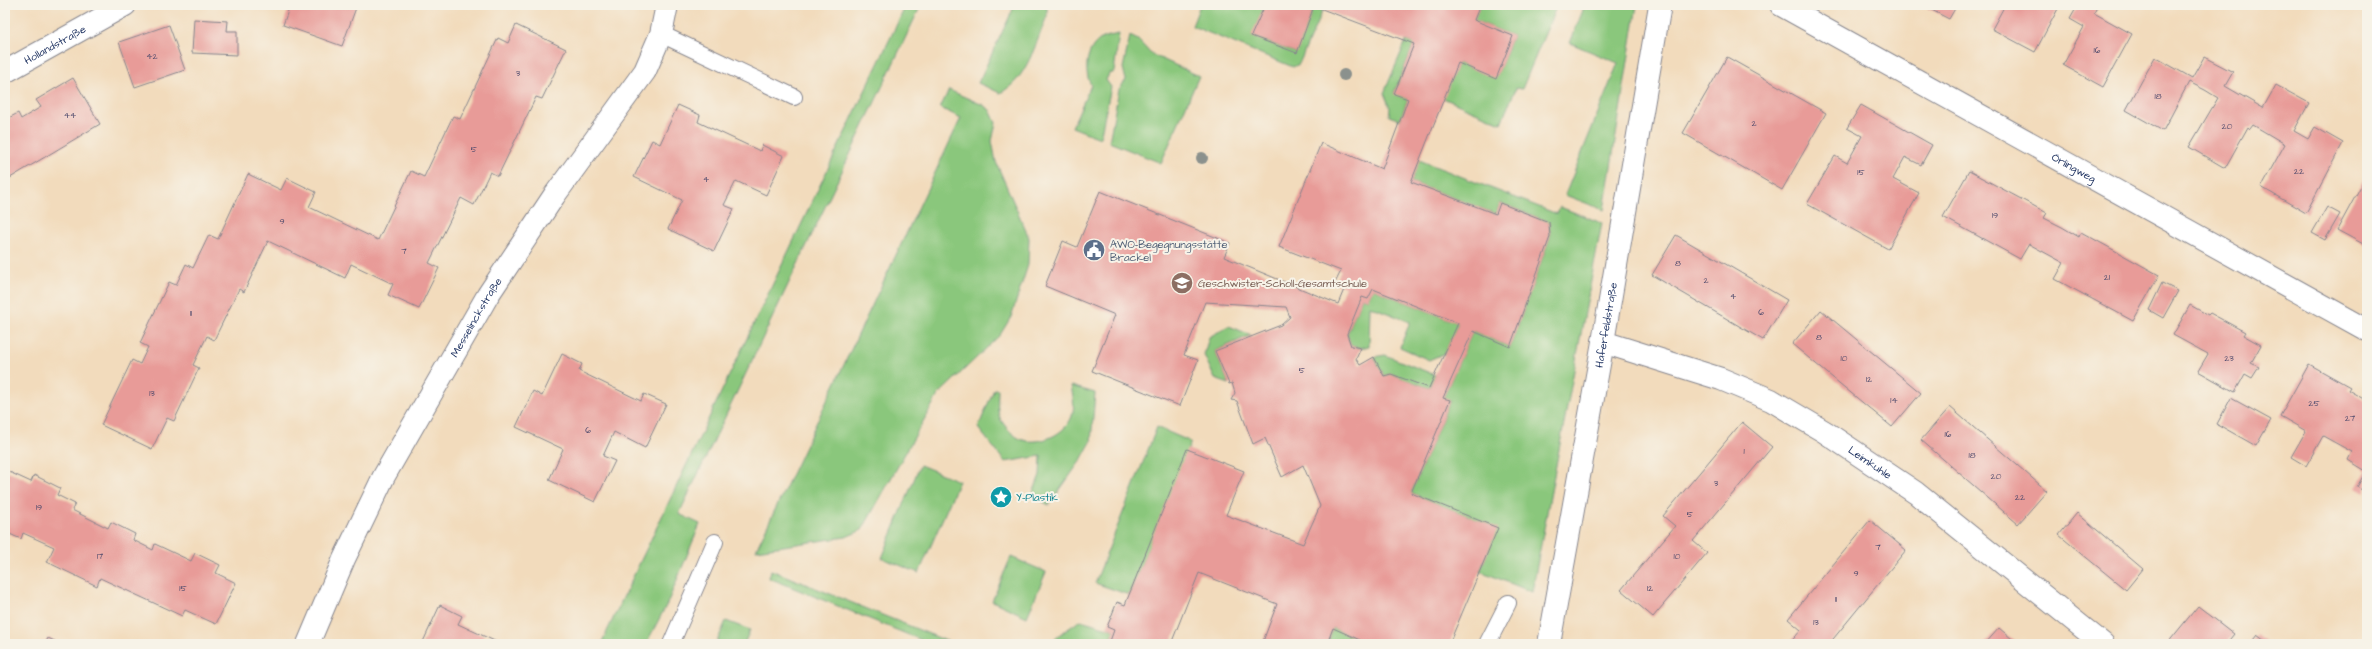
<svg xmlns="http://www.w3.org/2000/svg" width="2372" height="649" font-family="'Architects Daughter',sans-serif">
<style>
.green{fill:#8ac77c;stroke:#527b6d}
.building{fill:#e89b98;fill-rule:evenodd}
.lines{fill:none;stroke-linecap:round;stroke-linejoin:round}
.lane-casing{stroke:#86858d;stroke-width:18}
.street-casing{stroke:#86858d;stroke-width:24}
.lane{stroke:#fff;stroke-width:16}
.street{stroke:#fff;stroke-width:22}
.tree{fill:#8b918d}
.labels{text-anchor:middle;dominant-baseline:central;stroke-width:4;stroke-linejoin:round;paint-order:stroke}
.number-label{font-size:9px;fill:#4e4a6c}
.street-label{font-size:11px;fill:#1b2f5e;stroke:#f7f3e8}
.service-label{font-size:11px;fill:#4e5e75;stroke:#f7f3e8;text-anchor:start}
.education-label{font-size:11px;fill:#785e54;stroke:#f7f3e8;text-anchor:start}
.culture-label{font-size:11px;fill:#0d838f;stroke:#f7f3e8;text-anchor:start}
</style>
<rect width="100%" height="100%" fill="#f7f3e8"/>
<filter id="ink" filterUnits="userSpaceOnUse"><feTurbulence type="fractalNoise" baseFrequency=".025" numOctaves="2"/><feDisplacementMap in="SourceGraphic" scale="8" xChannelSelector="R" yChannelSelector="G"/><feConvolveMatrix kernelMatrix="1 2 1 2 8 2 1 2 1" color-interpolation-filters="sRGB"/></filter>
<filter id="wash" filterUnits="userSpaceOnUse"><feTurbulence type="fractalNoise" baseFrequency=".012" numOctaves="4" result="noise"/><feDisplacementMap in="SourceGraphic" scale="16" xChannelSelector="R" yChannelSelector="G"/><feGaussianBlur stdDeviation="0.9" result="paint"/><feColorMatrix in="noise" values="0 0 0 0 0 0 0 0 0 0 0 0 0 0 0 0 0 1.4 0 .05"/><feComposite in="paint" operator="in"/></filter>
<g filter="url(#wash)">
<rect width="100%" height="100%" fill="#f2dbbc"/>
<g class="green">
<polygon points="906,5 921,5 679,514 700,524 667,604 646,644 601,644"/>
<path d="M1015,5H1047V16C1036,42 1027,80 1000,93L978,83Z"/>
<polygon points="1200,5 1265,5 1252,36 1296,53 1314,6 1323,9 1299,64 1293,67 1192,26"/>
<polygon points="1480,5 1557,5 1522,89 1516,88 1501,123 1443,98 1458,63 1496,78 1513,36 1474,20"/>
<polygon points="1585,5 1637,5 1604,210 1565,195 1618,63 1570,43"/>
<path d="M1119,34L1114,72L1111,74L1110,72L1106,80L1111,87L1100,138L1072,127L1091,85C1083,71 1086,46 1103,38C1108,36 1114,35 1119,34Z"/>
<polygon points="1130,36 1138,40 1151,54 1199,76 1161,163 1109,142 1119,89 1126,80 1123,68"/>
<polygon points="1406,41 1414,44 1394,93 1408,99 1400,120 1389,116 1390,108 1384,93"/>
<polygon points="949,90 983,105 990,110 996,123 992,141 996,162 1029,238 1028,265 1011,317 1000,335 938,395 862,530 846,537 756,550 961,118 940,108"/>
<polygon points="1419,160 1557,214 1560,207 1602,223 1532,592 1480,571 1497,528 1411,493 1450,400 1443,398 1473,331 1510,347 1550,237 1549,222 1500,203 1496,214 1411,182"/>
<polygon points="1373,289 1458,323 1445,353 1429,360 1400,347 1410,322 1370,306 1369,346 1361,348 1351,346 1347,334 1362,297 1368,299"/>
<polygon points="1229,326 1251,335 1215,351 1229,384 1215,379 1204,355 1209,337"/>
<polygon points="1385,355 1435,375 1429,388 1391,374 1384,376 1374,357"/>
<path d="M1071,386L1095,393L1091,442L1081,460L1049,505L1032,496L1040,475L1041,456L1005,462L978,428L994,389H998C998,399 996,411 1001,420C1006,428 1014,437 1023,440C1041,445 1066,434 1072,416C1075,406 1073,396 1071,386Z"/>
<polygon points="1157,427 1191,442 1129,595 1095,583"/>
<polygon points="920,465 959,481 919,573 882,558"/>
<polygon points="1011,557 1046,572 1027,617 992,601"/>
<polygon points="771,570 954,644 931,644 769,578"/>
<polygon points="1081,620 1114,630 1109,644 1053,644 1056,637"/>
<polygon points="726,621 750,630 744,644 716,644"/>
<polygon points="1333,628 1357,638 1355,644 1327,644"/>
</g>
<g id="blocks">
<g class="building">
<polygon points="290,5 357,5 342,46 283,25"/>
<path d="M1265,5H1480L1474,20L1513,36L1496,79L1458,63L1411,182L1496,214L1500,203L1549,222L1550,237L1510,347L1473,331L1443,398L1450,400L1411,493L1498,528L1449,644H1369L1333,628L1327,644H1262L1277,604L1199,573L1171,644H1109L1114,630L1107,627L1117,602L1125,605L1187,449L1244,471L1226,515L1303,544L1320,506L1303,465L1282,477L1265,438L1253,444L1237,401L1231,400L1235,393L1232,383L1229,384L1215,351L1281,325L1290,317L1286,307L1205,302L1184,355L1198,360L1180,406L1092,371L1115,315L1045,286L1063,241L1077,247L1100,191L1230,243L1224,257L1338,304L1345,287L1335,283L1341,271L1279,247L1321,143L1382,169L1408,99L1394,94L1414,44L1314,6L1297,53L1251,36ZM1373,289L1458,323L1429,388L1391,374L1384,376L1374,357L1360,365L1356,359L1361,348L1351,346L1347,334L1362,297L1368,299Z"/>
<polygon points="1922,5 1957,5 1949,19"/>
<polygon points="2005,5 2060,5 2035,52 1992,29"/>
<polygon points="2078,5 2098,5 2094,13 2132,34 2103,87 2063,65 2084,27 2070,19"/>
<polygon points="194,19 228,21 227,31 237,31 237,55 192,53"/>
<polygon points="169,25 185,70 135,87 119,42"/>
<polygon points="516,25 566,49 542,99 536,97 498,176 490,172 474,205 461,198 429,263 439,268 419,309 388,295 393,284 351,264 345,278 268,241 244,292 239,289 214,340 207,336 193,365 199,368 174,421 167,418 152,449 101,425 132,360 140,364 148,347 140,343 169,282 176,285 186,264 193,268 209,235 218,239 248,174 281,190 287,178 316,192 309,207 378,240 411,171 424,177 453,116 460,119 498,38 508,43"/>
<polygon points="1727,57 1826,113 1782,190 1683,133"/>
<polygon points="2155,57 2192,78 2204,57 2233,72 2225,86 2263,108 2276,85 2309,103 2294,131 2308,139 2315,127 2343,143 2306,213 2261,187 2285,144 2253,125 2250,129 2248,127 2225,168 2189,147 2218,98 2205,90 2189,82 2163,131 2126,110"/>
<polygon points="73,78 100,124 5,181 5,120 18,113 21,119 41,107 36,100"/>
<polygon points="678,105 700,115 698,122 760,151 762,145 784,156 766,195 736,181 724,205 734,209 714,251 668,229 682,200 634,177 652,140 660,144"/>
<polygon points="1861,105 1932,145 1921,165 1905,157 1893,179 1919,193 1888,249 1807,204 1835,156 1847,163 1862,136 1847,128"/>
<polygon points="1969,171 2047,213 2044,218 2062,227 2079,237 2081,232 2159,275 2133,321 2055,279 2064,263 2029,244 2020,259 1943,217"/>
<polygon points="2367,175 2367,246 2337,230"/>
<polygon points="2327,207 2340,214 2325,240 2312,233"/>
<polygon points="1676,235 1787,300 1763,340 1652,275"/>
<polygon points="2162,283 2178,291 2163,318 2149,310"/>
<polygon points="2190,305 2208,315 2210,313 2245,332 2243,335 2261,345 2251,363 2259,367 2252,378 2245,374 2235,392 2198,371 2208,354 2173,335"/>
<polygon points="1821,310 1921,393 1892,427 1792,344"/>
<polygon points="562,354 582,364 579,371 641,401 644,394 666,404 645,448 614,432 603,456 615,461 595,502 549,480 563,449 516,427 533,391 542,396"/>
<polygon points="2309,364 2350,387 2348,390 2367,401 2367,493 2357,487 2366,471 2348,460 2352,452 2323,436 2306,466 2291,457 2306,431 2280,416"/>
<polygon points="2231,398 2271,420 2256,446 2217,424"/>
<polygon points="1950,407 2047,491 2018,524 1921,440"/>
<polygon points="1742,422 1772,447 1693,541 1707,553 1653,617 1621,590 1675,526 1663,516"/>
<polygon points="5,470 31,482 34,475 60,488 57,495 75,504 72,510 108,528 111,522 135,534 133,540 153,550 155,544 191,561 195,553 220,565 216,573 236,583 216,624 185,610 182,616 100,578 97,586 47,562 54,547 23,533 21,539 5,532"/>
<polygon points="2077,513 2143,569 2126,590 2059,535"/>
<polygon points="1870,520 1906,550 1829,644 1789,644 1801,630 1788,619"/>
<polygon points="440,605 462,616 458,624 501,644 422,644"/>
<polygon points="2198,606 2234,634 2226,644 2167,644"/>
<polygon points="1999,628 2018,644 1985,644"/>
<polygon points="2257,635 2269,644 2250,644"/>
<polygon points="48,638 61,644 45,644"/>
</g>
</g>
</g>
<g filter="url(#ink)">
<use href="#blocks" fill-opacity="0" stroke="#86858d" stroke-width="1"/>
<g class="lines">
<g class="lane-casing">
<g id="lane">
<polyline points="661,34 794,97"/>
<polyline points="671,644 715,542"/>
<polyline points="1487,644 1508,603"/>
</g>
</g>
<g class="street-casing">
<g id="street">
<path id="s1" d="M1781,5L2367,330"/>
<path id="s2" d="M5,72L125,5"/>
<path id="s3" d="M1603,342L1721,379L1771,400L1825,432L1916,493L2103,644"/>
<path id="s4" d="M308,644L344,559L384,476L488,295L554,196L645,71L661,34L667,5"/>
<path id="s5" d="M1549,644L1603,342L1660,5"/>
</g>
</g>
<use href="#lane" class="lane"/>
<use href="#street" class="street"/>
</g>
<g class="tree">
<circle cx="1344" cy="75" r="6"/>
<circle cx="1202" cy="158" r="6"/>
</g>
</g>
<defs>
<g id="civic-disc" transform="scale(1.15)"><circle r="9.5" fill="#5c6f8a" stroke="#f7f3e8"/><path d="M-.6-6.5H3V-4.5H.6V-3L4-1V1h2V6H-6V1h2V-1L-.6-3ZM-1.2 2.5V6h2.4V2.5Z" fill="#fff"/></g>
<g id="school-disc" transform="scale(1.15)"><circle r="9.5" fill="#8d6e63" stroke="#f7f3e8"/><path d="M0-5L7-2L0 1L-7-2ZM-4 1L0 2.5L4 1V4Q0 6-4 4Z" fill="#fff"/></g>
<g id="sight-disc" transform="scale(1.15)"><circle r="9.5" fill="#0f9aa8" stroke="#f7f3e8"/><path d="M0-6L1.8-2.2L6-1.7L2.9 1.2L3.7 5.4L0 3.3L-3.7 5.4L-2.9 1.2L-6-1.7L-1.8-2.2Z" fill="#fff"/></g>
</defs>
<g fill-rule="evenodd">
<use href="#civic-disc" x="1094" y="250"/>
<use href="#school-disc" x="1182" y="283"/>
<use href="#sight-disc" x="1001" y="497"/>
</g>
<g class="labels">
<g class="number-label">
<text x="2097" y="50">16</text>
<text x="152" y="56">42</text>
<text x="518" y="73">3</text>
<text x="2158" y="96">18</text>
<text x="70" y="115">44</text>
<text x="1754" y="123">2</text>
<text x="2227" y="126">20</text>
<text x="474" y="149">5</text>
<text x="2299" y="171">22</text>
<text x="1861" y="172">15</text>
<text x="706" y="179">4</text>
<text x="1995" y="215">19</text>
<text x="282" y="221">9</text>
<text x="404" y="251">7</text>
<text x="1678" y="263">8</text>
<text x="2107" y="277">21</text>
<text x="1706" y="280">2</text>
<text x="1733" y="296">4</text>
<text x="1761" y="312">6</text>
<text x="191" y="313">11</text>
<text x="1819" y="337">8</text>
<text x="1844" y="358">10</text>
<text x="2229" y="358">23</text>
<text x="1302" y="370">5</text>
<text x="1869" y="379">12</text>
<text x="152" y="393">13</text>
<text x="1894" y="400">14</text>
<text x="2314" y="403">25</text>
<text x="2350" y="418">27</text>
<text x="588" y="430">6</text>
<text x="1948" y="434">16</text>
<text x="1744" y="451">1</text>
<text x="1972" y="455">18</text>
<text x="1996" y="476">20</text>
<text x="1716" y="483">3</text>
<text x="2020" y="497">22</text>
<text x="39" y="507">19</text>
<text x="1690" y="514">5</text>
<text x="1878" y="547">7</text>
<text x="100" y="556">17</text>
<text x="1677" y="556">10</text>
<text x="1856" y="573">9</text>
<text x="183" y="588">15</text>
<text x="1650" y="588">12</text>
<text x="1836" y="599">11</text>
<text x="1816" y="622">13</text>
</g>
<g class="street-label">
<text stroke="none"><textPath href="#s2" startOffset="57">Hollandstraße</textPath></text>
<text stroke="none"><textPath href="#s1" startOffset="335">Örlingweg</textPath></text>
<text stroke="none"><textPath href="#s4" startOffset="368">Messelinckstraße</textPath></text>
<text stroke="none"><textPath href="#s5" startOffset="324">Haferfeldstraße</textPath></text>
<text stroke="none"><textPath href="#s3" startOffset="295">Leimkuhle</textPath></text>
</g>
<g class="service-label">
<text x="1110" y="244">AWO-Begegnungsstätte<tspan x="1110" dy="13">Brackel</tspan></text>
</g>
<g class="education-label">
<text x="1198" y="283">Geschwister-Scholl-Gesamtschule</text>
</g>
<g class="culture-label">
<text x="1016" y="497">Y-Plastik</text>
</g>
</g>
<rect width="2372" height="649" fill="none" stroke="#f7f3e8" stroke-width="20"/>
</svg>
